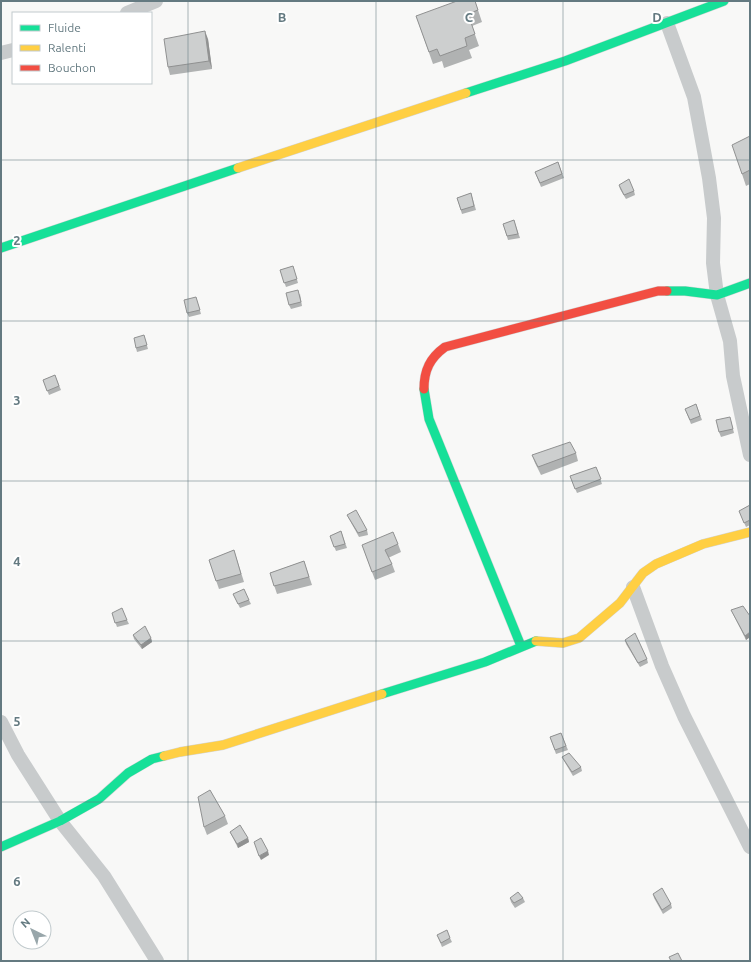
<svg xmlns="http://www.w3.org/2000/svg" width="751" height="962" font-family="Ubuntu,sans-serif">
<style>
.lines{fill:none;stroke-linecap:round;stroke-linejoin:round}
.fast-casing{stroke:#d3d4d4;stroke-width:10}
.slow-casing{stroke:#d3d4d4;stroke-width:10}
.jam-casing{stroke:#d3d4d4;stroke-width:10}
.street{stroke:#c8cbcc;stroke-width:14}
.fast{stroke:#16e098;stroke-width:9}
.slow{stroke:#ffcf43;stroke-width:9}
.jam{stroke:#f24e42;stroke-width:9}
.wall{fill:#b0b2b2}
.shaded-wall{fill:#909191}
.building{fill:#cdcfcf;stroke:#909191}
.grid{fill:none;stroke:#647a81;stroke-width:1;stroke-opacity:0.55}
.grid-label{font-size:13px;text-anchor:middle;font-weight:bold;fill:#647a81;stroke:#fff;stroke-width:4;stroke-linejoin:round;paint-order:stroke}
</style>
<rect width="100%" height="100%" fill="#f8f8f7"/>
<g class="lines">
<g class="fast-casing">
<g id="fast">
<polyline points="466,93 565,61 724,1"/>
<polyline points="1,248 238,168"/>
<polyline points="667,291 685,291 717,295 750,283"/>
<polyline points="424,389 429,419 521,646"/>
<polyline points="382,694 485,662 536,641"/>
<polyline points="1,847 60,821 99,799 128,773 152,759 164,756"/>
</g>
</g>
<g class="slow-casing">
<g id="slow">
<polyline points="238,168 466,93"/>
<polyline points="536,641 563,643 579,638 620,603 643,573 656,564 703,544 750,532"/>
<polyline points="164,756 180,752 223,745 382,694"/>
</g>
</g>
<g class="jam-casing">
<path id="jam" d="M424,389C424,370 430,358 445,347L658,291H667"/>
</g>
<g class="street">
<polyline points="127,13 156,1"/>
<polyline points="667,23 694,97 709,178 714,218 713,263 717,295 730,341 733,376 750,455"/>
<polyline points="1,53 13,50"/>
<polyline points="633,587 662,666 684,716 750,847"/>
<polyline points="1,722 18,755 60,821 104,876 157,961"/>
</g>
<use href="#fast" class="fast"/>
<use href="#slow" class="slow"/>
<use href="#jam" class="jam"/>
</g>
<g class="wall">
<polygon points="475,1 482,22 472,26 479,46 469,50 472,58 444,68 442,61 433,64 416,16"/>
<polygon points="208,39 212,69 170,75 168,67"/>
<polygon points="750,136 750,184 746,186 742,174"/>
<polygon points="558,162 564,178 541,187 535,172"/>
<polygon points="619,185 634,191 635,195 626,199 620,189"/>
<polygon points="471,193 476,210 462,214 457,198"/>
<polygon points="514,220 520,238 508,240 503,224"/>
<polygon points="293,266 298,283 286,287 280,270"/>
<polygon points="300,294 302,306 291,309 289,305"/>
<polygon points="196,297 201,314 189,317 187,313"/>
<polygon points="144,335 148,349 137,352 136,348"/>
<polygon points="55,375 61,390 49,395 43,380"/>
<polygon points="696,404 702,420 691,424 685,409"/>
<polygon points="731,421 734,433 721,437 719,432"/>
<polygon points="576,453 578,461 541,475 535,463 532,455"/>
<polygon points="596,467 602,484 577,493 570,476"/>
<polygon points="750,505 750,525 746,527 739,511"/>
<polygon points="347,515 367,530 368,535 359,537 349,519"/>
<polygon points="341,531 347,548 336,551 330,536"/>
<polygon points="398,544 401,552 388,558 392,564 395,572 375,580 362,545"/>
<polygon points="234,550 244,582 219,589 209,560"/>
<polygon points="304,561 312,585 277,594 270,573"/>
<polygon points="233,594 249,600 251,604 240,608"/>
<polygon points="731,610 750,616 750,637 746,640"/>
<polygon points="112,613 127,620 129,624 117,627"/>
<polygon points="133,635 151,638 152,642 142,649 134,639"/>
<polygon points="625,640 647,659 648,663 640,667 626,644"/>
<polygon points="561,733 568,750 556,754 550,737"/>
<polygon points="562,757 581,767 582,771 573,776 564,761"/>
<polygon points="225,816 228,824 207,835 204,827"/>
<polygon points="230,832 248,838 249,842 238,848"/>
<polygon points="653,894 671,904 672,908 663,914 654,898"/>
<polygon points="510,898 523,898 525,902 515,908 511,902"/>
<polygon points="437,935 450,938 452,942 442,947"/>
</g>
<g class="shaded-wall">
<polygon points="205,31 208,39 212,69 209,61"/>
<polygon points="750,632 750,637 746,640 745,636"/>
<polygon points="151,638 152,642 142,649 141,645"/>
<polygon points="248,838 249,842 238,848 237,844"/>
<polygon points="268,851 269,855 261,860 259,856"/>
</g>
<g class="building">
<polygon points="457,1 475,1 478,10 468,14 475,34 465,38 467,46 440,56 437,49 429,52 416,16"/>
<polygon points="205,31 209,61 168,67 164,39"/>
<polygon points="750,136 750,170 742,174 732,145"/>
<polygon points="558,162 562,174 540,183 535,172"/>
<polygon points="629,179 634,191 624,195 619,185"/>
<polygon points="471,193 474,206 461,210 457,198"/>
<polygon points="514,220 518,234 507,236 503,224"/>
<polygon points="293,266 297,279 284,283 280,270"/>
<polygon points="298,290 301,302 289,305 286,293"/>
<polygon points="196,297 200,310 187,313 184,300"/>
<polygon points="144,335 147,345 136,348 134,338"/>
<polygon points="55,375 59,386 47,391 43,380"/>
<polygon points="696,404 700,416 690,420 685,409"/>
<polygon points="730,417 733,429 719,432 716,420"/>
<polygon points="570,442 576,453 538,467 532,455"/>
<polygon points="596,467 601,479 575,489 570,476"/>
<polygon points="750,505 750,520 744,523 739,511"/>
<polygon points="356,510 367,530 358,533 347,515"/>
<polygon points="341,531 345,544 334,547 330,536"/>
<polygon points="393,532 398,544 385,550 392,564 372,572 362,545"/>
<polygon points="234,550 241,574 216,581 209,560"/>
<polygon points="304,561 309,577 274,586 270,573"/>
<polygon points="244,589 249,600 238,604 233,594"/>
<polygon points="743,606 750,616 750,632 745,636 731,610"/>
<polygon points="122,608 127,620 115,623 112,613"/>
<polygon points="145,626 151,638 141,645 133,635"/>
<polygon points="635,633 647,659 638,663 625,640"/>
<polygon points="561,733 566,746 555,750 550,737"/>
<polygon points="569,753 581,767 572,772 562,757"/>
<polygon points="210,790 225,816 204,827 198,797"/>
<polygon points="240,825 248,838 237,844 230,832"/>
<polygon points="261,838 268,851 259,856 254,842"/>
<polygon points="662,888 671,904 662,910 653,894"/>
<polygon points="518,892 523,898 514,903 510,898"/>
<polygon points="447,930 450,938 441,943 437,935"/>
<polygon points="678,953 682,961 671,961 669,957"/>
</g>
<path class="grid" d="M188,1V961M376,1V961M563,1V961M1,160H750M1,321H750M1,481H750M1,641H750M1,802H750"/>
<g class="grid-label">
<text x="282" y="22">B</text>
<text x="469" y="22">C</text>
<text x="657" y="22">D</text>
<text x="17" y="245">2</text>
<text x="17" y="405">3</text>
<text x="17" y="566">4</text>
<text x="17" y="726">5</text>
<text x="17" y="886">6</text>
</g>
<rect width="751" height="962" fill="none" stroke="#647a81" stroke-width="4"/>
<rect x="12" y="12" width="140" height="72" fill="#ffffff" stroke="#c1cacd"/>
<rect x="20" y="25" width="20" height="6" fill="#16e098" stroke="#c1cacd"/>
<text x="48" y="32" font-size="12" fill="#647a81">Fluide</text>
<rect x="20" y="45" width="20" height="6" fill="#ffcf43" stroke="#c1cacd"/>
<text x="48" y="52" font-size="12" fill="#647a81">Ralenti</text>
<rect x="20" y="65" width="20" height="6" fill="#f24e42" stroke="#c1cacd"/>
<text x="48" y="72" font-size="12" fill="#647a81">Bouchon</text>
<g transform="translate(32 930) rotate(317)"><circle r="19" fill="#ffffff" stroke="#c1cacd"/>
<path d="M0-3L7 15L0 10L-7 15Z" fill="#98a6aa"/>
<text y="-6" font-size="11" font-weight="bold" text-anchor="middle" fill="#647a81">N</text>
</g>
</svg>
